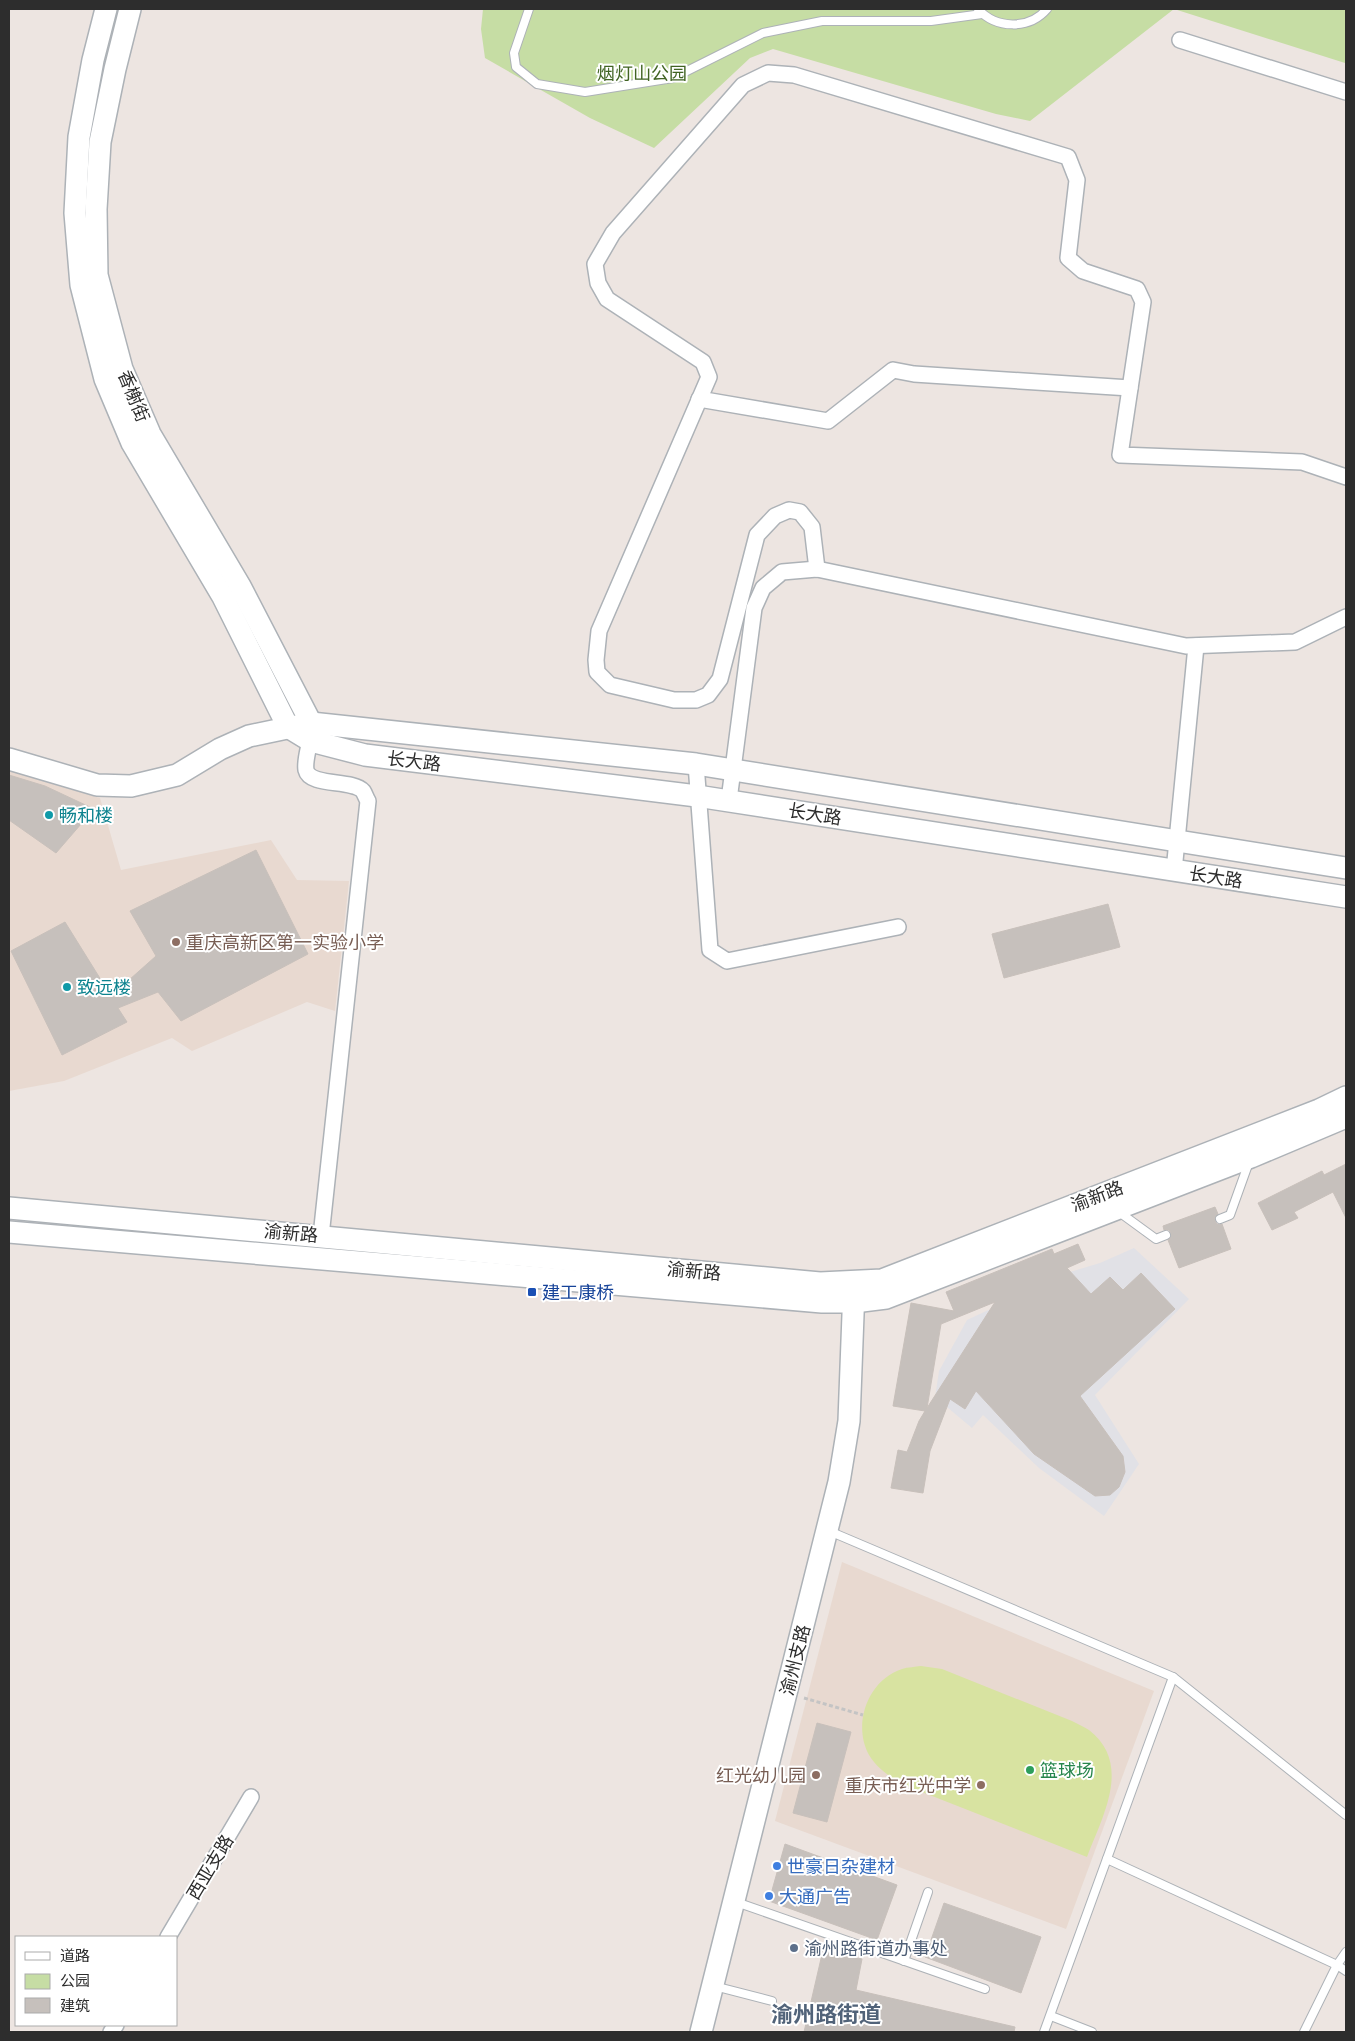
<svg xmlns="http://www.w3.org/2000/svg" width="1355" height="2041" font-family="Inter,'Noto Sans SC',sans-serif">
<style>
.industrial{fill:#e1e1e6}
.education{fill:#e8d9d0}
.green{fill:#c6dda4}
.pitch{fill:#d8e3a1}
.building{fill:#c6c0bc;stroke:#c8c0bb;fill-rule:evenodd}
.lines{fill:none;stroke-linecap:round;stroke-linejoin:round}
.lane-casing{stroke:#adb2b7;stroke-width:10}
.street-casing{stroke:#adb2b7;stroke-width:18}
.secondary-casing{stroke:#adb2b7;stroke-width:24}
.path{stroke:#c4c4c4;stroke-width:3;stroke-dasharray:4 2.5;stroke-linecap:butt}
.lane{stroke:#fff;stroke-width:8}
.street{stroke:#fff;stroke-width:15}
.secondary{stroke:#fff;stroke-width:21}
.culture-dot{fill:#0f9aa8;stroke:#fff;stroke-width:2}
.education-dot{fill:#8d6e63;stroke:#fff;stroke-width:2}
.transit-dot{fill:#1a4fb4;stroke:#fff;stroke-width:2}
.leisure-dot{fill:#2e9e5b;stroke:#fff;stroke-width:2}
.shop-dot{fill:#3f7fe0;stroke:#fff;stroke-width:2}
.service-dot{fill:#5c6f8a;stroke:#fff;stroke-width:2}
.labels{text-anchor:middle;dominant-baseline:central;stroke-width:4;stroke-linejoin:round;paint-order:stroke}
.park-label{font-size:18px;fill:#416423;stroke:#fff}
.street-label{font-size:18px;fill:#2d2d2d;stroke:#fff}
.culture-label{font-size:18px;fill:#0d838f;stroke:#fff;text-anchor:start}
.education-label{font-size:18px;fill:#785e54;stroke:#fff;text-anchor:end}
.transit-label{font-size:18px;fill:#164399;stroke:#fff;text-anchor:start}
.leisure-label{font-size:18px;fill:#27864d;stroke:#fff;text-anchor:start}
.shop-label{font-size:18px;fill:#366cbe;stroke:#fff;text-anchor:start}
.service-label{font-size:18px;fill:#4e5e75;stroke:#fff;text-anchor:start}
.district-label{font-size:22px;font-weight:bold;fill:#516379;stroke:#fff}
</style>
<rect width="100%" height="100%" fill="#ede5e1"/>
<polygon class="industrial" points="1134,1248 1189,1299 1095,1395 1139,1464 1104,1516 1039,1468 983,1415 972,1428 935,1397 939,1371 967,1320 1070,1272 1100,1263"/>
<g class="education">
<polygon points="9,771 100,798 121,870 271,840 297,880 349,881 335,1011 307,1002 192,1051 172,1038 64,1081 9,1091"/>
<polygon points="842,1562 1154,1691 1066,1929 775,1821"/>
</g>
<polygon class="green" points="483,9 1346,9 1346,62 1345,63 1174,9 1030,121 996,114 773,49 750,58 654,148 590,118 485,58 481,29"/>
<path class="pitch" d="M921,1666L942,1669L1072,1721C1078,1724 1084,1727 1089,1730C1133,1764 1102,1817 1087,1857L899,1783C888,1775 876,1767 869,1755C852,1724 868,1680 902,1669C908,1667 915,1667 921,1666Z"/>
<g class="building">
<polygon points="9,775 45,786 94,809 56,853 9,820"/>
<polygon points="256,850 308,954 181,1021 158,992 118,1008 127,1022 62,1055 11,951 65,922 111,996 156,956 130,911"/>
<polygon points="1108,904 1120,947 1004,978 992,934"/>
<polygon points="1346,1164 1346,1218 1333,1192 1294,1212 1298,1218 1272,1230 1258,1203 1322,1171 1324,1175"/>
<polygon points="1215,1207 1218,1214 1215,1221 1217,1224 1222,1224 1231,1249 1179,1268 1168,1240 1171,1233 1169,1230 1164,1230 1163,1226"/>
<path d="M1078,1244L1085,1260L1067,1268L1091,1294L1110,1277L1123,1290L1141,1273L1175,1309L1080,1396L1123,1456L1125,1472L1119,1487L1110,1495L1095,1496L1034,1454L976,1391L965,1409L950,1399L930,1451L923,1493L891,1488L898,1450L907,1452L919,1421L925,1411L893,1406L911,1303L954,1311L946,1292L1052,1249L1054,1254ZM995,1302L927,1408L941,1324Z"/>
<polygon points="817,1723 851,1732 827,1822 793,1813"/>
<polygon points="785,1844 897,1885 877,1940 769,1901"/>
<polygon points="944,1903 1041,1937 1021,1993 925,1957"/>
<polygon points="823,1950 862,1959 856,1990 1015,2027 1014,2032 804,2032"/>
</g>
<g class="lines">
<g class="lane-casing">
<g id="lane">
<polyline points="529,9 514,53 516,67 537,84 585,92 673,78 763,33 822,21 931,21 982,14"/>
<path d="M978,9C996,29 1029,30 1047,9"/>
<polyline points="1119,1212 1156,1239 1166,1235"/>
<polyline points="1220,1219 1230,1215 1249,1162"/>
<polyline points="829,1531 1173,1677 1346,1815"/>
<polyline points="1107,1859 1337,1965 1346,1971"/>
<polyline points="736,1902 985,1989"/>
<polyline points="904,1961 928,1892"/>
<polyline points="714,1986 772,2001"/>
<polyline points="1051,2016 1092,2032"/>
<polyline points="1044,2032 1173,1677"/>
<polyline points="1304,2032 1337,1965 1346,1952"/>
</g>
</g>
<g class="street-casing">
<g id="street">
<polyline points="1180,40 1346,92"/>
<polyline points="699,399 828,421 893,370 914,374 1130,388"/>
<polyline points="817,569 812,527 800,512 789,510 775,516 757,535 720,679 708,695 696,700 674,700 610,685 597,672 596,660 599,631 709,377 703,362 607,299 598,283 595,264 613,233 743,85 768,73 794,75 1068,157 1077,180 1068,258 1083,271 1137,289 1143,302 1120,455 1302,462 1346,477"/>
<path d="M311,731C311,743 304,759 306,770C310,787 352,779 363,791C365,794 366,798 368,801L321,1236"/>
<polyline points="696,764 710,950 727,961 898,927"/>
<polyline points="729,800 754,608 763,588 782,572 817,569 1186,646 1295,642 1346,617"/>
<polyline points="1174,871 1196,646"/>
<polyline points="168,1937 251,1797"/>
<polyline points="111,2032 116,2025"/>
</g>
</g>
<g class="secondary-casing">
<g id="secondary">
<polyline points="106,9 93,60 79,137 75,213 81,285 105,379 132,443 223,597 288,727 311,741 365,755 697,796 1346,897"/>
<polyline points="130,9 115,69 100,142 96,209 97,275 122,369 150,434 240,586 311,723"/>
<polyline points="9,759 97,785 131,786 177,775 220,749 249,736 311,723 696,764 1346,868"/>
<polyline points="9,1208 820,1283 882,1280 1319,1110 1346,1097"/>
<polyline points="9,1232 822,1302 854,1302 886,1298 1251,1157 1346,1117"/>
<polyline points="701,2032 839,1482 849,1421 854,1288"/>
</g>
</g>
<polyline class="path" points="804,1698 863,1715"/>
<use href="#lane" class="lane"/>
<use href="#street" class="street"/>
<use href="#secondary" class="secondary"/>
</g>
<g class="culture-dot">
<circle cx="49" cy="815" r="5"/>
<circle cx="67" cy="987" r="5"/>
</g>
<g class="education-dot">
<circle cx="176" cy="942" r="5"/>
<circle cx="816" cy="1775" r="5"/>
<circle cx="981" cy="1785" r="5"/>
</g>
<rect class="transit-dot" x="527" y="1287" width="10" height="10" rx="2.5"/>
<circle class="leisure-dot" cx="1030" cy="1770" r="5"/>
<g class="shop-dot">
<circle cx="777" cy="1866" r="5"/>
<circle cx="769" cy="1896" r="5"/>
</g>
<circle class="service-dot" cx="794" cy="1948" r="5"/>
<g class="labels">
<g class="park-label">
<text x="642" y="73">烟灯山公园</text>
</g>
<g class="street-label">
<text transform="translate(134 396) rotate(68)">香榭街</text>
<text transform="translate(414 761) rotate(7)">长大路</text>
<text transform="translate(815 814) rotate(9)">长大路</text>
<text transform="translate(1216 877) rotate(9)">长大路</text>
<text transform="translate(1097 1196) rotate(-21)">渝新路</text>
<text transform="translate(291 1233) rotate(5)">渝新路</text>
<text transform="translate(694 1271) rotate(5)">渝新路</text>
<text transform="translate(795 1660) rotate(-76)">渝州支路</text>
<text transform="translate(210 1867) rotate(-59)">西亚支路</text>
</g>
<g class="culture-label">
<text x="59" y="815">畅和楼</text>
<text x="77" y="987">致远楼</text>
</g>
<g class="education-label">
<text x="186" y="942" text-anchor="start">重庆高新区第一实验小学</text>
<text x="806" y="1775">红光幼儿园</text>
<text x="971" y="1785">重庆市红光中学</text>
</g>
<g class="transit-label">
<text x="542" y="1292">建工康桥</text>
</g>
<g class="leisure-label">
<text x="1040" y="1770">篮球场</text>
</g>
<g class="shop-label">
<text x="787" y="1866">世豪日杂建材</text>
<text x="779" y="1896">大通广告</text>
</g>
<g class="service-label">
<text x="804" y="1948">渝州路街道办事处</text>
</g>
<g class="district-label">
<text x="826" y="2014">渝州路街道</text>
</g>
</g>
<rect width="1355" height="2041" fill="none" stroke="#2d2d2d" stroke-width="20"/>
<rect x="15" y="1936" width="162" height="90" fill="#ffffff" stroke="#ababab"/>
<rect x="25" y="1952" width="25" height="8" fill="#ffffff" stroke="#ababab"/>
<text x="60" y="1961" font-size="15" fill="#2d2d2d">道路</text>
<rect x="25" y="1974" width="25" height="15" fill="#c6dda4" stroke="#ababab"/>
<text x="60" y="1986" font-size="15" fill="#2d2d2d">公园</text>
<rect x="25" y="1998" width="25" height="15" fill="#c6c0bc" stroke="#ababab"/>
<text x="60" y="2011" font-size="15" fill="#2d2d2d">建筑</text>
</svg>
